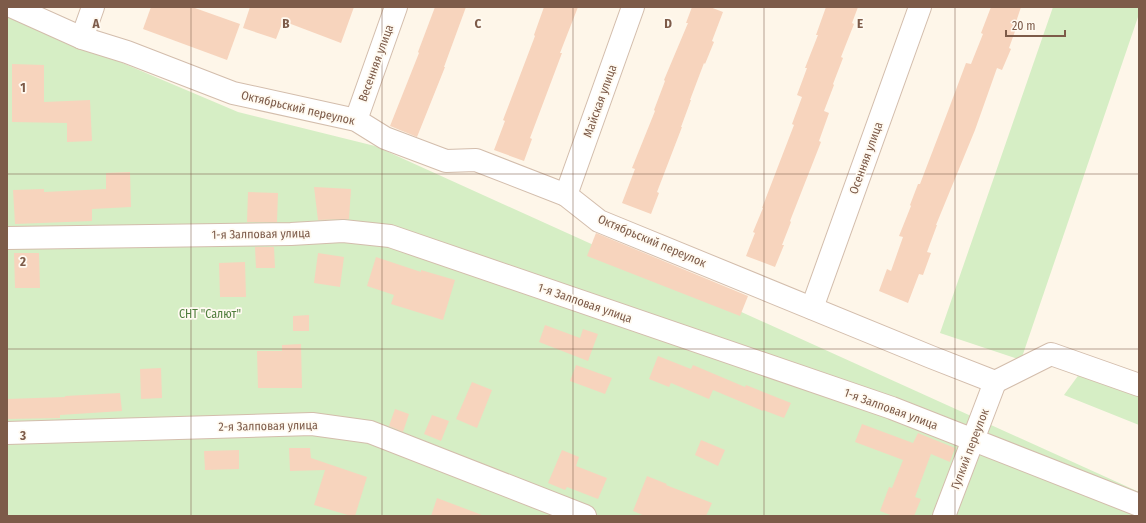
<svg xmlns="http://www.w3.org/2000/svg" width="1146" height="523" font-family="'Fira Sans Condensed',sans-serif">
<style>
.green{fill:#d6eec5}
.building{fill:#f7d4bd}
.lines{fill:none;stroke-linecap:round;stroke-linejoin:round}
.street-casing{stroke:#d3bdac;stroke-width:24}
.street{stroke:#fff;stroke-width:22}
.grid{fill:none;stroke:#7d5b49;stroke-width:1;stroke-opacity:0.55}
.labels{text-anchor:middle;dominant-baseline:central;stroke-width:3.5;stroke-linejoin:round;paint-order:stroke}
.street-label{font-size:12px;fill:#7d5b49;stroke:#fffaf1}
.park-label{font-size:12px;fill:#4f7d3c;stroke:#fffaf1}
.grid-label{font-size:13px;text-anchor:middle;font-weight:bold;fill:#7d5b49;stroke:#fffaf1;stroke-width:3.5;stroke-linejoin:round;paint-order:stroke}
</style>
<rect width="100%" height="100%" fill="#fef6e9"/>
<g class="green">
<polygon points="1053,7 1139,7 1139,14 1021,360 940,333"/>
<polygon points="7,14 238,112 375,146 1139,492 1139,516 7,516"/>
<polygon points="1083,369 1139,391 1139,425 1064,395"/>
</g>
<g class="building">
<polygon points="151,7 192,7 240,24 227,60 143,29"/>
<polygon points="250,7 354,7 341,43 283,21 276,39 243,28"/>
<polygon points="435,7 466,7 444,67 445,67 417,137 390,126 419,53 418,52"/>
<polygon points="544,7 578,7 560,53 562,53 530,138 532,139 524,161 494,150 505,121 503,120 535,36 534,35"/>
<polygon points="692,7 710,7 723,12 712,41 714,42 705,64 704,63 690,100 691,100 681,127 682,127 657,192 659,193 651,214 622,203 635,169 632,168 655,111 654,110 665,81 664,80 688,23 686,23"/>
<polygon points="826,7 858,7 852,23 854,24 841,57 843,58 833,84 834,85 824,111 829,113 819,141 821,142 790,221 791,222 782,245 784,245 775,267 746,256 755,233 753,232 763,208 762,208 794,125 792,124 802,97 797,95 807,68 805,68 818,35 816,35"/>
<polygon points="991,7 1021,7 1016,22 1018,23 1009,48 1011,49 1002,70 997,68 975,130 936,225 937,225 927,252 931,253 923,275 919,274 908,303 879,291 887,269 891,271 903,237 899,236 911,206 910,205 918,184 920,184 948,111 966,63 971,64 983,34 981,33"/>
<polygon points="12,64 44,65 44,102 90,100 92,141 67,142 67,123 12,122"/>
<polygon points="130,172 131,207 92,209 92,221 15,224 13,190 44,189 44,192 106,189 106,173"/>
<polygon points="314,187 351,189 349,219 318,220"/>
<polygon points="248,192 278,193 277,222 247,222"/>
<polygon points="596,233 748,296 740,316 587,256"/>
<polygon points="255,247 274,247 275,268 256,268"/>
<polygon points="14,253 39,253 40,288 15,288"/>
<polygon points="318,253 344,257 340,287 314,283"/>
<polygon points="376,257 421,272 421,270 455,280 443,320 391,304 394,295 367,286"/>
<polygon points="245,262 246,297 220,297 219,263"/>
<polygon points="309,315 309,331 293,331 293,316"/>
<polygon points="545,325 580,338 583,329 598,334 588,361 539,342"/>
<polygon points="301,344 302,388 258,388 257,351 282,351 282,345"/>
<polygon points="658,356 691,369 693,365 745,387 746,385 791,403 784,418 763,410 763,411 713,390 709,399 671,383 669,387 649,379"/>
<polygon points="576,365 612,378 605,394 570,381"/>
<polygon points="161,368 162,398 141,399 140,369"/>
<polygon points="472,382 492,390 477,428 456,419"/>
<polygon points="120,393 122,411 60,415 60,418 7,419 7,399 65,397 65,396"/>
<polygon points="395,409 409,414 403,432 389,426"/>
<polygon points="432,415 449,421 441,441 424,434"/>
<polygon points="862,424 913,443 918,433 955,448 950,462 931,454 915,497 921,499 914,516 893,516 880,511 889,487 892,488 903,460 855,442"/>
<polygon points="701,440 725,450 718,466 695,455"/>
<polygon points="289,448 310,448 311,458 367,477 355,516 351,516 314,505 325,470 290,471"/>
<polygon points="239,450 239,469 205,470 204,451"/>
<polygon points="562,450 579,457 576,466 607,478 598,499 567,487 565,490 548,483"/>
<polygon points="647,476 667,484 666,485 712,503 706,516 645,516 633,511"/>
<polygon points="437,498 482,515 482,516 431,516"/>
</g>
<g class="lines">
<g class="street-casing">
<g id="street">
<polyline points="13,7 82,38 127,52 233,93 356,120 385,138 446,161 476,160 566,195 599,221 931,357 995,382 1051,354 1139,385"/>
<polyline points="82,38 93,7"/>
<polyline points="356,120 396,7"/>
<polyline points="566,195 633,7"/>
<polyline points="7,238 291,234 343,231 390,236 892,408 1139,505"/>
<polyline points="812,308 920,7"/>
<polyline points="7,433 312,424 370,432 585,516"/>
<polyline points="944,516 995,382"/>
</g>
</g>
<use href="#street" class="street"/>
</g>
<path class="grid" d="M191,7V516M382,7V516M573,7V516M764,7V516M955,7V516M7,174H1139M7,349H1139"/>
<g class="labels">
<g class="street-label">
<text transform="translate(376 63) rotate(-70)">Весенняя улица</text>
<text transform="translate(600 101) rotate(-70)">Майская улица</text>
<text transform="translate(298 108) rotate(13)">Октябрьский переулок</text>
<text transform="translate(866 158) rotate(-70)">Осенняя улица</text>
<text transform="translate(261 234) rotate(-1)">1-я Залповая улица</text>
<text transform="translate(652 241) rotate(23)">Октябрьский переулок</text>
<text transform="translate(585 303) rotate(19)">1-я Залповая улица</text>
<text transform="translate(891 409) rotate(20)">1-я Залповая улица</text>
<text transform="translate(268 426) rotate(-1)">2-я Залповая улица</text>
<text transform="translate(970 449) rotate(-69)">Гулкий переулок</text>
</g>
<g class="park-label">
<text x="210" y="314">СНТ "Салют"</text>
</g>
</g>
<g class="grid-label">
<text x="96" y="28">A</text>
<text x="286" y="28">B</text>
<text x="478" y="28">C</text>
<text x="668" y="28">D</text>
<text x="860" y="28">E</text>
<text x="23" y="92">1</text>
<text x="23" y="266">2</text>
<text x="23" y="440">3</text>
</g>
<rect width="1146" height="523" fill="none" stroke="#7d5b49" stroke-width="16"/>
<path d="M1006 30v6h59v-6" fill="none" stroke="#7d5b49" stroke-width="2"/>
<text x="1012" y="30" font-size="12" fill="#7d5b49" stroke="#fffaf1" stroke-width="3" paint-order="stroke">20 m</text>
</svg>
